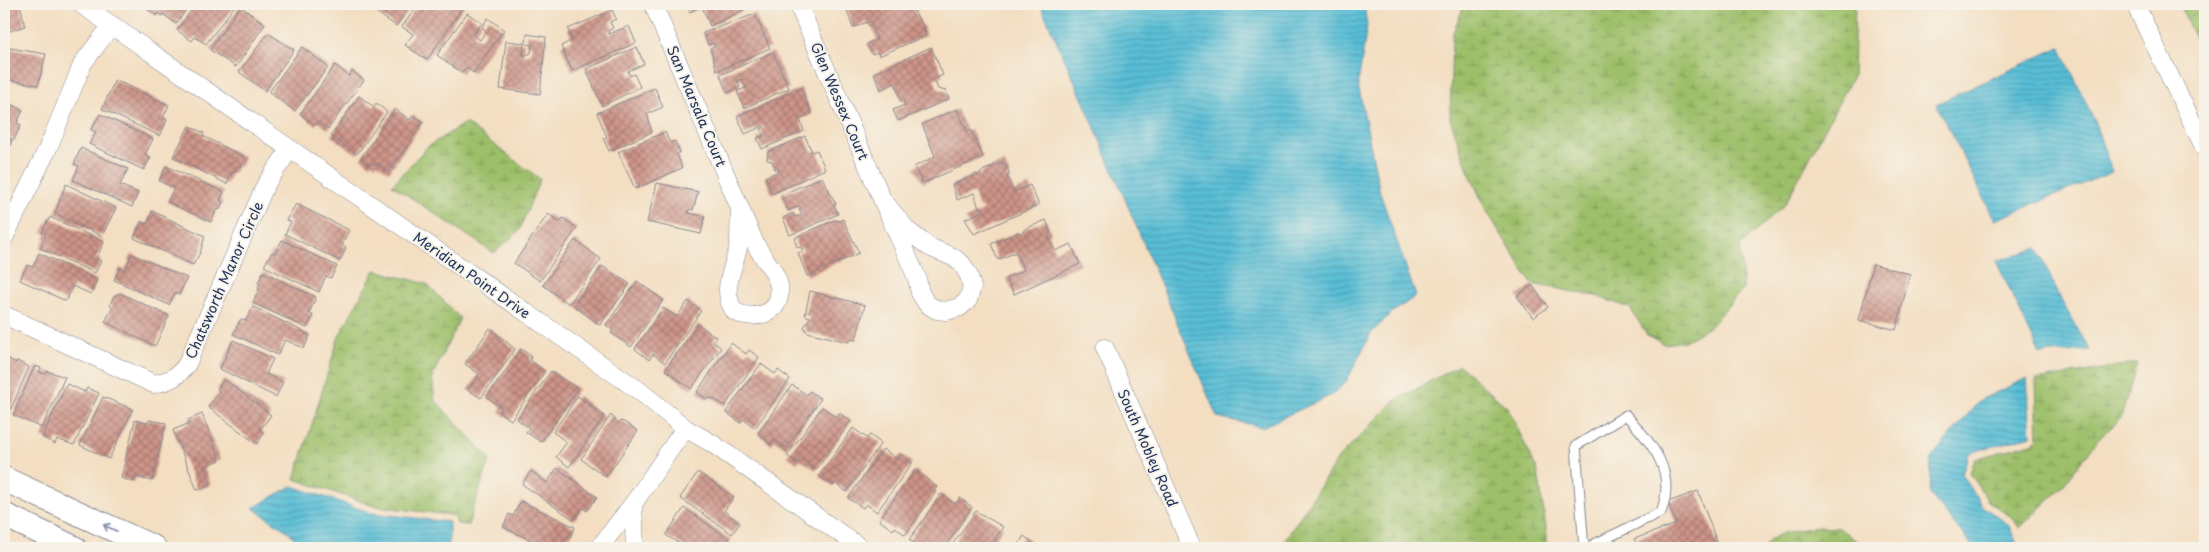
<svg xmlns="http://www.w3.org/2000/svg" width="2209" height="552" font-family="'Playpen Sans',sans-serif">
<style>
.wetland{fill:url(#wetland-marsh);stroke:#5c7764}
.water{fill:url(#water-rules);stroke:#3a769a}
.building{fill:url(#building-cross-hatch)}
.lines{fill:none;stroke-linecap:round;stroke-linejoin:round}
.lane-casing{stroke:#878690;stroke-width:11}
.street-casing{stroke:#878690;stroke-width:19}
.secondary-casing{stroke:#878690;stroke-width:26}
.lane{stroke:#fff;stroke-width:9}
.street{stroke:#fff;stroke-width:18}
.secondary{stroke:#fff;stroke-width:24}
.oneway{stroke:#8d97ae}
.labels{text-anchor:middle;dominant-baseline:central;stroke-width:4;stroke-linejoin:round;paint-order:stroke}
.street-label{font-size:14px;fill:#1b2f5e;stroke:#f7f3e8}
</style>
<defs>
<pattern id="wetland-marsh" width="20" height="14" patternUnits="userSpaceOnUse" patternTransform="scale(1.25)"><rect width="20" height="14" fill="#9dbf69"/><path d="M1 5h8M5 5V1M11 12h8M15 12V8" fill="none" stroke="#7f9c5a"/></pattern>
<pattern id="water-rules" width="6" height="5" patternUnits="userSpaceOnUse" patternTransform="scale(1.25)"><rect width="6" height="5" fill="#58bed6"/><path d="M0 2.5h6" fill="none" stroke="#489bb1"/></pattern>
<pattern id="building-cross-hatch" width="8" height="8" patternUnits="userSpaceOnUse" patternTransform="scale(1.25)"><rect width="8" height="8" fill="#ce9488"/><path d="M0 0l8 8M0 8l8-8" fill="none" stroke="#a67972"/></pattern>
</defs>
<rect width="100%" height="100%" fill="#f7f3e8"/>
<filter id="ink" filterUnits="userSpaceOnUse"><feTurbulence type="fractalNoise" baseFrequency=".02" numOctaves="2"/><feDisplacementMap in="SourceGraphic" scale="10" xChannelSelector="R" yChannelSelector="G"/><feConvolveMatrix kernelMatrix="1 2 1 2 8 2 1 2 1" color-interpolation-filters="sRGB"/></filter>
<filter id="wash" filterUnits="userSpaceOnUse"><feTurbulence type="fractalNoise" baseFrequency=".0096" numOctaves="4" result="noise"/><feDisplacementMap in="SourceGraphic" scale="20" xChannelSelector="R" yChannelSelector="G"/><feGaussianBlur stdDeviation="1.12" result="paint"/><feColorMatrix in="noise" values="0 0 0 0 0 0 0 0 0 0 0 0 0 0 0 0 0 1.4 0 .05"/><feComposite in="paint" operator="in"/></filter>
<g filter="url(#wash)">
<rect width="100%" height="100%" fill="#f3dec1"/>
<g class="wetland">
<polygon points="1473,4 1855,4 1853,76 1785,204 1740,246 1743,289 1709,327 1685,341 1664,344 1647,335 1630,308 1596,296 1532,284 1486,210 1468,170 1450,119 1452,35 1463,8 1468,8"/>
<polygon points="2179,4 2205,4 2205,60"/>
<polygon points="465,123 540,179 519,231 494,253 392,185 427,147"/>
<polygon points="375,270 427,284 460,318 432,377 435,400 490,459 468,525 457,524 455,517 451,515 374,506 295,479 339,336"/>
<polygon points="2137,363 2121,418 2097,441 2061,488 2019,528 2013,518 1988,501 1970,473 1975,459 2032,443 2038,439 2036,380"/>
<polygon points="1459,365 1508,408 1538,472 1546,528 1546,548 1280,548 1339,457 1395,401"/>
<path d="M1819,527L1839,528L1866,548H1764C1773,530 1801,530 1819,527Z"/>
</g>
<g class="water">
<polygon points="1040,4 1364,4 1367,26 1358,84 1380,193 1416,296 1390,314 1370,335 1346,382 1334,394 1262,427 1217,417 1086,107"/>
<polygon points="2060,47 2094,120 2112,172 1995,220 1936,104"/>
<polygon points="2037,248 2062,302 2090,350 2040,354 1996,261"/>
<polygon points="2027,378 2031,436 1969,453 1962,474 1982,506 2008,524 2019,548 1974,548 1930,494 1931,458 1980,400"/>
<polygon points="292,486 372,513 449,522 449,548 301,548 290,533 253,508"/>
</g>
<g id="blocks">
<g class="building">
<polygon points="4,4 20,4 25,26 4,33"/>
<polygon points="151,4 190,4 176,24 163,14 162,16 159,13 157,16 147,9"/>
<polygon points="196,4 236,4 206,44 195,37 192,41 177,30"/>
<polygon points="365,4 413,4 396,26"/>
<polygon points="418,4 440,4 438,7 441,9 445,4 465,4 427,60 405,45 413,34 402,27"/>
<polygon points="686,4 704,4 705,5 690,12"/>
<polygon points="711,4 754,4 754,5 710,26 703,9"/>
<polygon points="864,4 922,4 924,7 914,11 924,28 925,36 879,56 878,52 872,54 867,44 877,39 871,25 869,26 867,22 853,28 847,11"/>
<polygon points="240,6 265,24 236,67 210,50"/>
<polygon points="612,10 616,19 610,22 613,28 608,31 609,34 629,26 636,43 572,71 561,46 572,40 568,29"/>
<polygon points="467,13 482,23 473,35 480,40 486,31 482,27 488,18 504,30 473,73 466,67 462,73 437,55"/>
<polygon points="755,14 770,48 717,71 710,48 715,46 714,43 708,45 703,33"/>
<polygon points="268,33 294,50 265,91 239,72"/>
<polygon points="527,34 546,37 540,94 500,89 506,41 524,43 523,55 526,55 531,53 532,45 526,44"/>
<polygon points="4,47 46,54 38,85 4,79"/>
<polygon points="302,47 328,67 295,111 269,92"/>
<polygon points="637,47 644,64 628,71 630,76 634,74 640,87 602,106 586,69"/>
<polygon points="931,47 943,75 934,79 938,89 946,91 949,99 898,121 893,110 905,105 903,100 901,101 895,83 881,90 874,73"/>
<polygon points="773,52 789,88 744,108 737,91 746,88 742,79 737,81 740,87 727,93 720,75"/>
<polygon points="335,65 349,76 352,71 364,80 328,129 318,122 315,125 300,114"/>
<polygon points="115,80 169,105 163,118 167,120 160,136 102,109"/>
<polygon points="655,88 663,107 647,114 652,132 609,151 603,138 607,137 597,113"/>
<polygon points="801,88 812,114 800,119 804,131 762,149 757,138 763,136 761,129 764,128 763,126 745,134 737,116"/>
<polygon points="359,96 374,107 376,103 387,112 357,154 331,136"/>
<polygon points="4,101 23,110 17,123 21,125 14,140 4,135"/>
<polygon points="395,109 410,120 413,115 423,122 389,172 377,163 376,165 372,163 370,165 361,158"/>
<polygon points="957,109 967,131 971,130 983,157 923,183 914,167 935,156 922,124"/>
<polygon points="100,114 153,139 145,155 150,158 144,170 89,144 96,132 91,130"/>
<polygon points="189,126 204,133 203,136 244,157 240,167 237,166 234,173 232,172 227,184 173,157"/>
<polygon points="665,132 670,143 675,141 680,152 677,154 682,168 635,189 618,152"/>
<polygon points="805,136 812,152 817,150 825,169 772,194 765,177 779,171 778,168 775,169 772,161 767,160 768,152"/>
<polygon points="4,137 12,141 4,159"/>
<polygon points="81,148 128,169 120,185 138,193 132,207 73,180 79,166 74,164"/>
<polygon points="1004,162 1010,174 1007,176 1014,192 1030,185 1039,205 974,234 965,219 983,211 981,207 979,208 974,193 957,200 952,185 976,174 979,175 984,170"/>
<polygon points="166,166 224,192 220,200 223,202 219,210 217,209 211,222 167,202 174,188 159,181"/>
<polygon points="822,177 836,204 834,205 838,214 790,235 783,218 793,213 795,217 802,215 799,210 801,209 800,206 788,211 781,195"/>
<polygon points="657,183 698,192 693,210 689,209 688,213 705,216 701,234 647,222"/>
<polygon points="66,184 116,208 102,236 55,213"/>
<polygon points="296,204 349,230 342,245 346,248 340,261 285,234 291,222 286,220"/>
<polygon points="152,211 205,236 200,253 193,265 134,238 141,222 147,224"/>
<polygon points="548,214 560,222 563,218 577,228 540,281 514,263"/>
<polygon points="50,217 104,242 96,259 101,261 95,273 40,248 46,234 42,232"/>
<polygon points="843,219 859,253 807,276 798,253 803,251 802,248 797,247 795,241 796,237 835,220 839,221"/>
<polygon points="1046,220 1051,233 1048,235 1055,251 1071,244 1080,264 1014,294 1006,278 1024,270 1016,252 998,260 991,244 1018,232 1021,234 1025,229"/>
<polygon points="282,240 337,266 331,278 326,276 319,292 264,266 272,252 275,253"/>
<polygon points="575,240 601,259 569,304 543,285"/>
<polygon points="39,253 97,280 91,294 73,286 66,301 20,280 27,265 33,267"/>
<polygon points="132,254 187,278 179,295 175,293 169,305 114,280 120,268 125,270"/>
<polygon points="1873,264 1910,274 1896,330 1859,320"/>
<polygon points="602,266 630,284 600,325 574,306"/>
<polygon points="263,272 316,297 309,313 313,315 307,328 253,303 259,289 258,288 260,284 258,283"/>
<polygon points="637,281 663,300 631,347 611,333 613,330 606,325"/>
<polygon points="1532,285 1548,307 1533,318 1517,296"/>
<polygon points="810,291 865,305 856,340 852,339 848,342 807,332 804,327 810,317 805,315"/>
<polygon points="120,293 169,316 155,346 105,322 112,308 110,304 114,296"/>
<polygon points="688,301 701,311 665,363 653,354 649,360 635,349 663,308 677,317"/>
<polygon points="253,307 310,335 304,348 285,340 278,355 233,334 241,319 246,321"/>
<polygon points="698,324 716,337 713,341 721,348 691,389 665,370"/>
<polygon points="490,328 515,349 481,398 468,390 479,374 465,364"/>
<polygon points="233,340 273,359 266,374 283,382 276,397 220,369"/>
<polygon points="731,343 746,354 749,350 759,357 725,406 712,398 711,399 708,397 706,399 697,392"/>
<polygon points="521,349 531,356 530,360 545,371 511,420 499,412 502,408 487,397"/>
<polygon points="4,356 16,363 17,361 29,367 4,425"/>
<polygon points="761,364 775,374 778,370 790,379 755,428 743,419 741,423 726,412"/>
<polygon points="35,366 41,368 39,372 45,374 47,371 65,377 42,428 13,415"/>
<polygon points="551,371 578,389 541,442 526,432 529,428 517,419"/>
<polygon points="224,379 271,415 260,430 264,433 257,444 208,407 220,391 217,389"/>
<polygon points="67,384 85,392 87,388 99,393 74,445 57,439 55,444 42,437"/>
<polygon points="792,385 807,395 810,391 821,399 786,448 775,440 771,445 758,433"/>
<polygon points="578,396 604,416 569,467 556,457 567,442 553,432"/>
<polygon points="103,397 133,409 109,459 80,445"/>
<polygon points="822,407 836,417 839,413 851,421 816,470 800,459 797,463 787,456"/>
<polygon points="202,414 220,460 204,467 211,485 197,490 173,430 190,423 188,420"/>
<polygon points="611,415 619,424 620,421 624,422 638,431 606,477 581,459"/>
<polygon points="135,420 148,423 149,420 166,423 152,481 136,477 134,482 121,478"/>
<polygon points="853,428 867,438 870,435 881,443 847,492 835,483 833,486 819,476"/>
<polygon points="883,449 897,459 901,454 912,463 877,512 866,504 863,508 848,498"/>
<polygon points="557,468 597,497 587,511 583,508 574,520 522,484 531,471 547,483"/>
<polygon points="915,470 937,487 934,491 936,492 905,535 895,527 893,530 879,520"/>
<polygon points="698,472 734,497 724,511 740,523 732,534 680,498"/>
<polygon points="1698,491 1719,548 1638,548 1634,539 1676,524 1668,502"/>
<polygon points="941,494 955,504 960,498 972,507 944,548 921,548 909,540"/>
<polygon points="521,501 575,527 570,538 567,536 559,548 547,548 503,527 509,514 513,516"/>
<polygon points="684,508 731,540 725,548 686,548 666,535"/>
<polygon points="976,511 1003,527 989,548 950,548"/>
<polygon points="1024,536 1036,545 1034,548 1016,548"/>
</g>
</g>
</g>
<g filter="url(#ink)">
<use href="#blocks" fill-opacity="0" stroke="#878690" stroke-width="1"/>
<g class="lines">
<g class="lane-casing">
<path id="lane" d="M1584,548L1576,446L1626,415C1652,443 1677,472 1661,512L1586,548"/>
</g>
<g class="street-casing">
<g id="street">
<polyline points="81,4 641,392 685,428 713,444 861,548"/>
<path d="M653,4C686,82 720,161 753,239C759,255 776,269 779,286C783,314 756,321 735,312C720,291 733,271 738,248C740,235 739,222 740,209"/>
<polyline points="798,4 882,199 917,278 920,293 927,304 937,310 946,311 960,307 968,300 972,287 969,276 962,264 953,257 929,247 907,230 882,199"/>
<polyline points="2135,4 2205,149"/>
<polyline points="4,238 48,148 83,63 112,25"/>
<path d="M4,315L154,384C169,381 178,377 187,364L266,184L290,149"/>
<polyline points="1105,348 1192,548"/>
<polyline points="633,504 635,548"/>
<polyline points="599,548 633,504 685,428"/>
</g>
</g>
<g class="secondary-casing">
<g id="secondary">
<polyline points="4,479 154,548"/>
<polyline points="4,515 74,548"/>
</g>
</g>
<use href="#lane" class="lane"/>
<use href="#street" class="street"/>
<use href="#secondary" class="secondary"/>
</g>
<defs><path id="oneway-shaft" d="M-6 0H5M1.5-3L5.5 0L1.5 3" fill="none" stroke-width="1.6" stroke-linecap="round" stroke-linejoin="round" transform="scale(1.25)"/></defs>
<use class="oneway" href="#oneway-shaft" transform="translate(110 528) rotate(-155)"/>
</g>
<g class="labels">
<g class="street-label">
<text transform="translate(840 101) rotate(67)">Glen Wessex Court</text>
<text transform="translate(697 106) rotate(67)">San Marsala Court</text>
<text transform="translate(472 275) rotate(35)">Meridian Point Drive</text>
<text transform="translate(224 280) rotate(-66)">Chatsworth Manor Circle</text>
<text transform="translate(1148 448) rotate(66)">South Mobley Road</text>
</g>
</g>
<rect width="2209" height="552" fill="none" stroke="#f7f3e8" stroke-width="20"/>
</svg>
